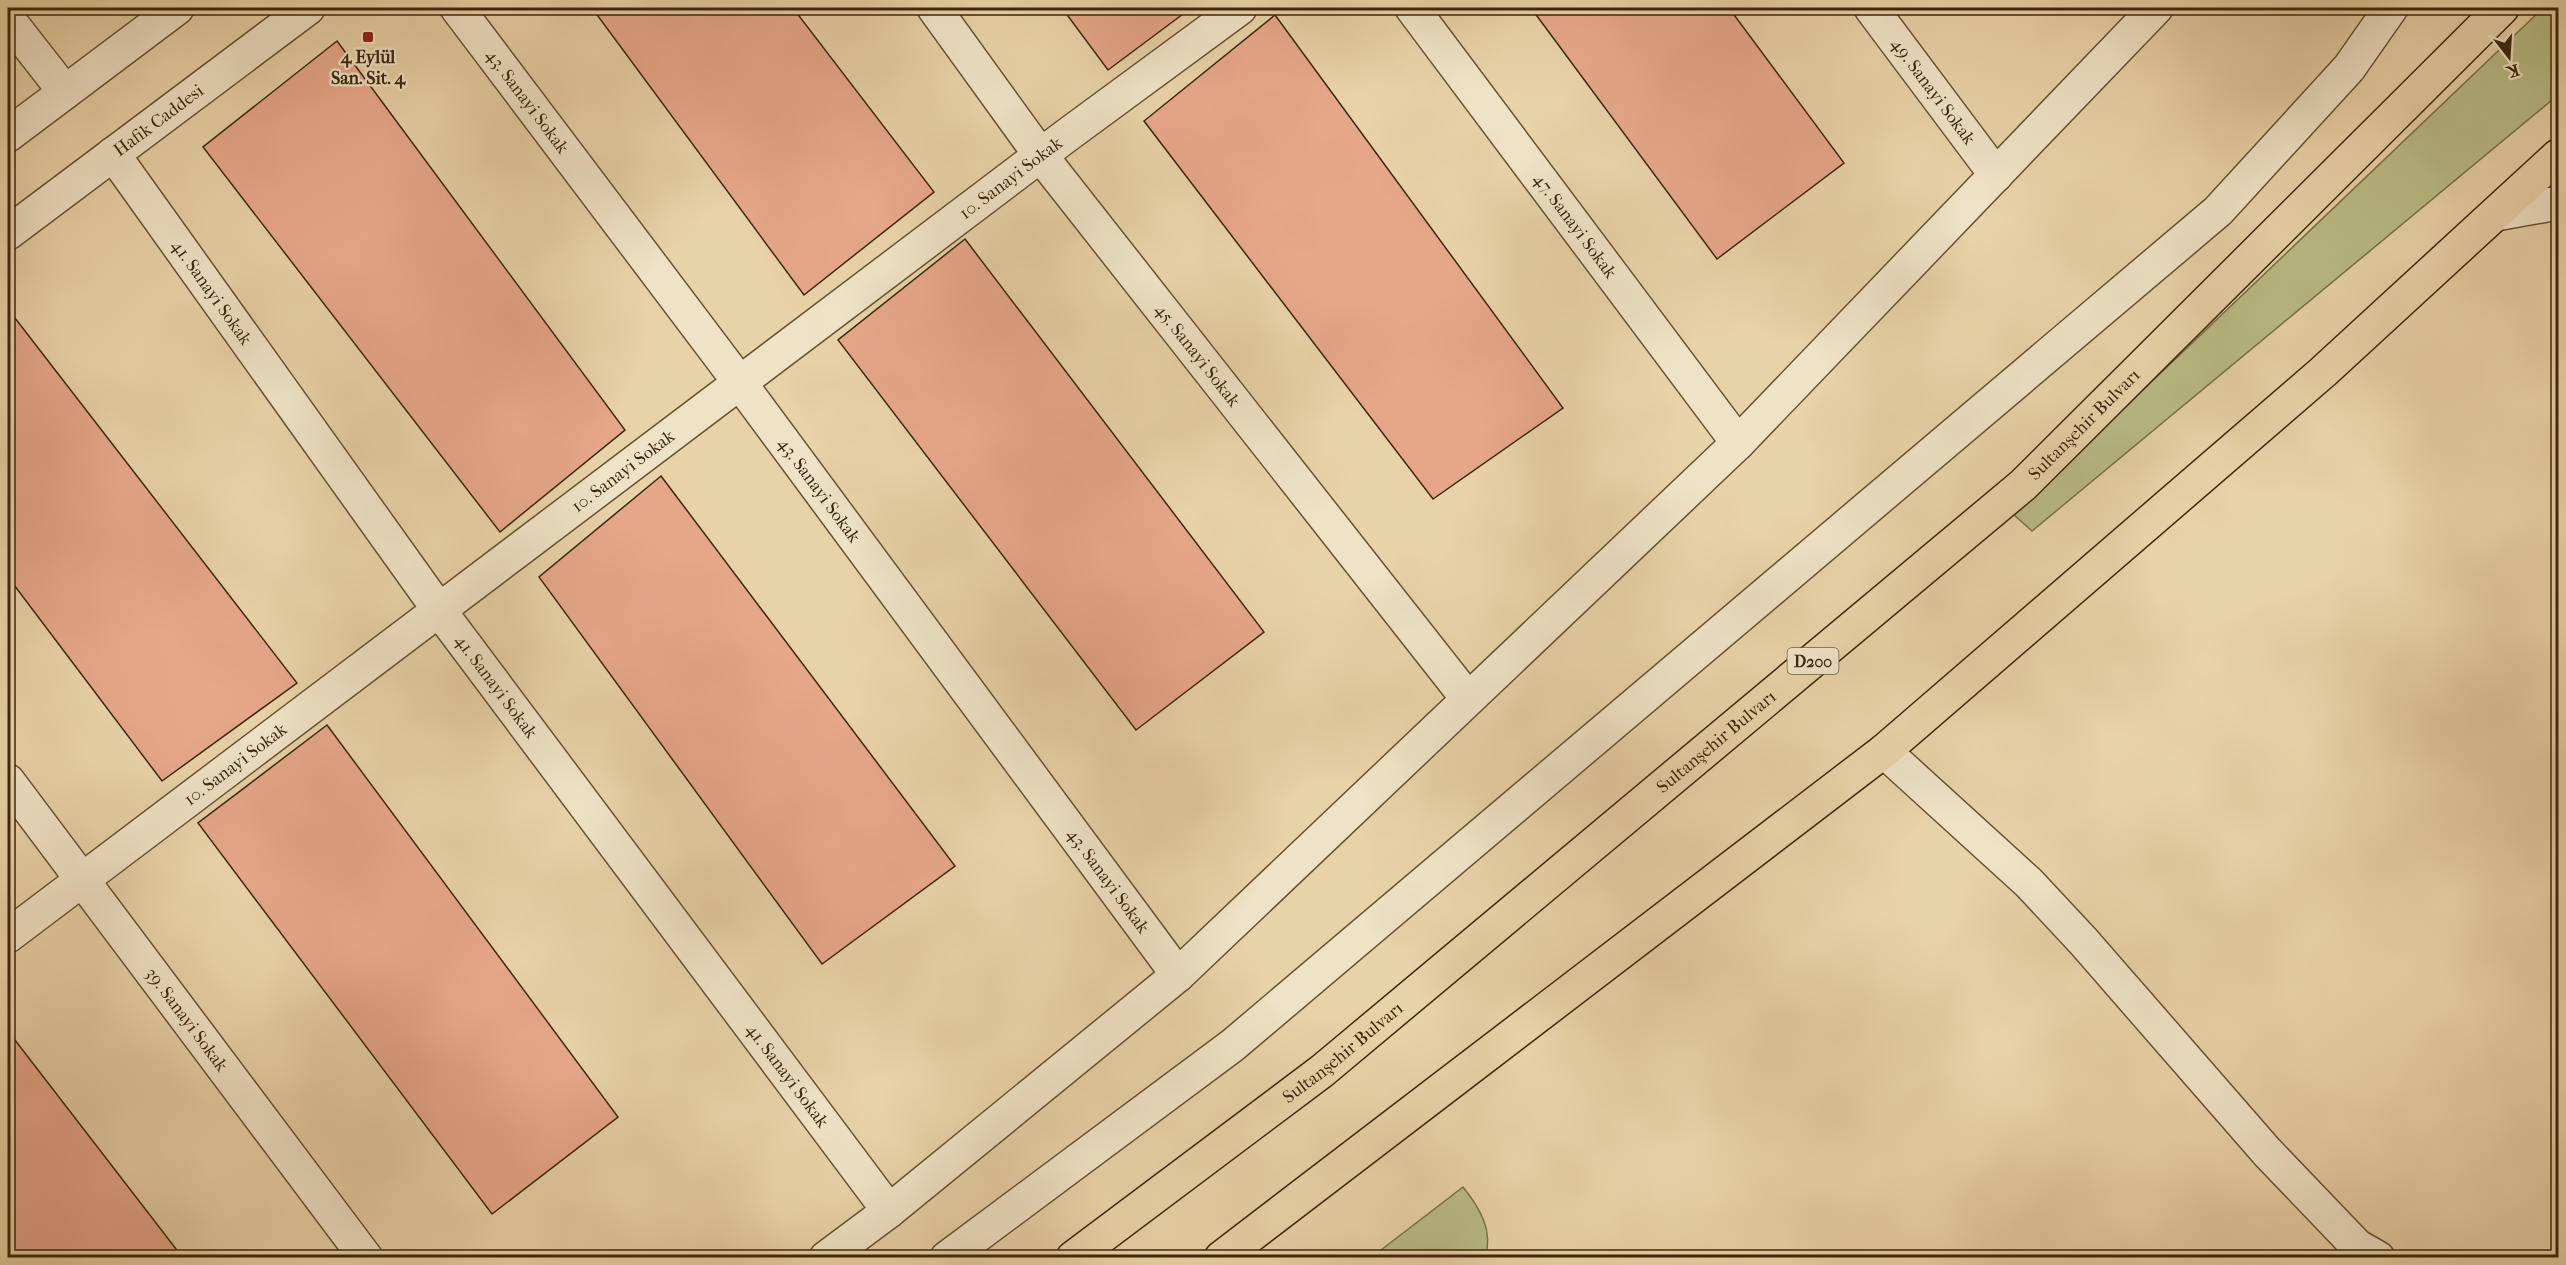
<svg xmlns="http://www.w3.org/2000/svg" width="2566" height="1265" font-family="'IM FELL French Canon',serif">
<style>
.green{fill:#b9bb85;stroke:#7a7148;stroke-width:1.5}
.building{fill:#e6a789;stroke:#3c270b;stroke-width:1.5}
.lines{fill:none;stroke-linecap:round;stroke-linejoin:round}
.minor-casing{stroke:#675232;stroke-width:36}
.highway-casing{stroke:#3c270b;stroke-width:36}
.minor{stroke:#f0e2c6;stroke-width:33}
.highway{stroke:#e8d2a7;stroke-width:33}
.poi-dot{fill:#8f2418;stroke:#f0e2c6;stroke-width:2}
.labels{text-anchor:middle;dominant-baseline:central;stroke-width:4.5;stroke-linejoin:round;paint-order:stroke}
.shield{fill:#f0e2c6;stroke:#725f43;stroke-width:1.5}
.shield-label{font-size:16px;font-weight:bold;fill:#3c270b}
.poi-label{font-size:18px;font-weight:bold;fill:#3c270b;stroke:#f0e2c6}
.street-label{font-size:18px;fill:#3c270b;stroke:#f0e2c6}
</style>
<rect width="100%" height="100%" fill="#e8d2a7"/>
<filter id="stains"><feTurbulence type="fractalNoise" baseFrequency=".00333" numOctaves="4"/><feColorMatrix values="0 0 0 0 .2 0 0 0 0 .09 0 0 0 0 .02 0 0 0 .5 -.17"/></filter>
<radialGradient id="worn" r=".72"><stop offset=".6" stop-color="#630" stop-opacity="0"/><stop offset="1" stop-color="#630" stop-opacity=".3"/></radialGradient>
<g class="green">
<polygon points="2543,8 2558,8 2558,95 2032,531 2013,514"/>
<path d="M1463,1187C1479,1207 1494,1231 1485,1257H1372Z"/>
</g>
<g class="building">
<polygon points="592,8 793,8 934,192 804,295"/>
<polygon points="1062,8 1191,8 1108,70"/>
<polygon points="1531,8 1729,8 1844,163 1717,259"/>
<polygon points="1275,15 1563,408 1433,499 1144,121"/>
<polygon points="337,41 625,430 500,532 203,147"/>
<polygon points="965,239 1264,632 1136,730 838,340"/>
<polygon points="8,309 297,683 162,781 8,577"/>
<polygon points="661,476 955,866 822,964 539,577"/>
<polygon points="327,725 618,1117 492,1214 198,823"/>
<polygon points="8,1031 183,1258 8,1258"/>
</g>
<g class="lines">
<g class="minor-casing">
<g id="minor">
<path id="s1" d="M457,8L740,383L1178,975"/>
<path id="s2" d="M934,8L1041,156L1468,699"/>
<path id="s3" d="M1412,8L1738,443"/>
<path id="s4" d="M1871,8L1996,175"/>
<polyline points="8,19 65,92"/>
<polyline points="8,135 177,8"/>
<path id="s5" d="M113,154L439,610L889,1211"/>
<polyline points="2496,214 2558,203"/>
<path id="s6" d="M8,233L308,8"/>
<polyline points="1884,751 2029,883 2084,942 2267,1152 2357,1246 2378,1258"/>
<path id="s7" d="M8,781L366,1258"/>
<path id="s8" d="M8,936L1066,136L1240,8"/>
<polyline points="826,1258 889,1211 1178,975 1738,443 2156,8"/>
<polyline points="947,1258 1233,1045 2218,211 2349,68 2391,8"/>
</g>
</g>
<g class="highway-casing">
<g id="highway">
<path id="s9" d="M1073,1258L1322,1071L2023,485L2502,8"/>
<polyline points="1221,1258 1884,751 2323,372 2558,156"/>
</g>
</g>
<use href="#minor" class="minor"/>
<use href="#highway" class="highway"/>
</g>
<rect class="poi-dot" x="362" y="31" width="12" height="12" rx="3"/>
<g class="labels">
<rect class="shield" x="1787.5" y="648" width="51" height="26" rx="4.5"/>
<g class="shield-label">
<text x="1813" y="661">D200</text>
</g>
<g class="poi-label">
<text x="368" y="57">4 Eylül<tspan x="368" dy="21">San. Sit. 4</tspan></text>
</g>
<g class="street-label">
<text stroke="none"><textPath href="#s4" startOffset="104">49. Sanayi Sokak</textPath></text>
<text stroke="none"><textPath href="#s1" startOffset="117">43. Sanayi Sokak</textPath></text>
<text stroke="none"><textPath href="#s6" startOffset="188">Hafik Caddesi</textPath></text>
<text stroke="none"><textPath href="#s8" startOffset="1257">10. Sanayi Sokak</textPath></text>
<text stroke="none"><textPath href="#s3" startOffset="272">47. Sanayi Sokak</textPath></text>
<text stroke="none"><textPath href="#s5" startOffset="170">41. Sanayi Sokak</textPath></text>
<text stroke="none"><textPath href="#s2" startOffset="436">45. Sanayi Sokak</textPath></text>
<text stroke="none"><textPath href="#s9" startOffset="1311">Sultanşehir Bulvarı</textPath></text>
<text stroke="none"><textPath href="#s8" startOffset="771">10. Sanayi Sokak</textPath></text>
<text stroke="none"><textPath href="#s1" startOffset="603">43. Sanayi Sokak</textPath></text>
<text stroke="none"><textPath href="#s5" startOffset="656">41. Sanayi Sokak</textPath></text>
<text stroke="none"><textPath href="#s9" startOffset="825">Sultanşehir Bulvarı</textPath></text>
<text stroke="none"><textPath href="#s8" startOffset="285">10. Sanayi Sokak</textPath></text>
<text stroke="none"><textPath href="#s1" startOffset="1089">43. Sanayi Sokak</textPath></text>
<text stroke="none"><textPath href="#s7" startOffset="298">39. Sanayi Sokak</textPath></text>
<text stroke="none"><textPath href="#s9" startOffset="339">Sultanşehir Bulvarı</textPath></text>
<text stroke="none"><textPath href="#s5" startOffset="1142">41. Sanayi Sokak</textPath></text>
</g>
</g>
<rect width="2566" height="1265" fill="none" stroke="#e8d2a7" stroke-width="30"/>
<rect x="9" y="9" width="2548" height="1247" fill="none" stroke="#3c270b" stroke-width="3"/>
<rect x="15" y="15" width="2536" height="1235" fill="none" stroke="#3c270b" stroke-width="1.5"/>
<g transform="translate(2509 57) rotate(163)" stroke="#f0e2c6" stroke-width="4.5" paint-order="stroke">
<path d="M0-4.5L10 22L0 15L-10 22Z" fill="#3c270b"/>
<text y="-9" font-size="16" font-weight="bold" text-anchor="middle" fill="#3c270b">K</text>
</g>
<rect width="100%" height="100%" filter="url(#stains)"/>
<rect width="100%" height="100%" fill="url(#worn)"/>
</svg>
